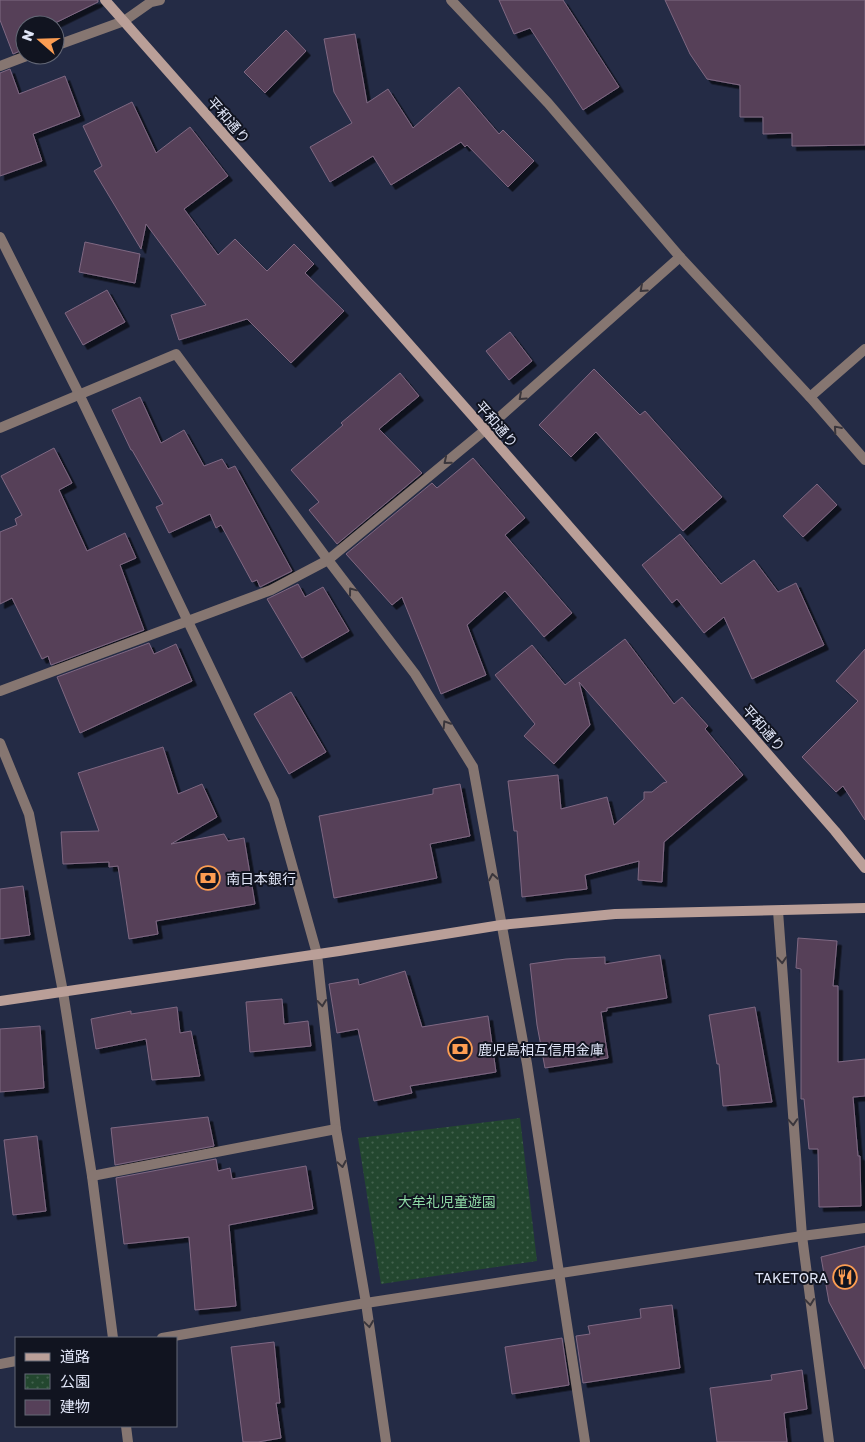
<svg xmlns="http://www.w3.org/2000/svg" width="865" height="1442" font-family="'Golos Text','Noto Sans JP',sans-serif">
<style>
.park{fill:url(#park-dots)}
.building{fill:#564059;stroke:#7f6882;filter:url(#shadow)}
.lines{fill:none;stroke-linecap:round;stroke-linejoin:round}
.street{stroke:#867671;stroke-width:10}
.secondary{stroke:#ba9f98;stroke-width:10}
.oneway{stroke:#3a363c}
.labels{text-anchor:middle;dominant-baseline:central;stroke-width:4;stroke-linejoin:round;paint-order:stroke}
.street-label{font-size:14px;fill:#e1e6f8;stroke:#111420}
.poi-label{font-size:14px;fill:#e1e6f8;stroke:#111420;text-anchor:start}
.park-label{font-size:14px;fill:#8fdaa5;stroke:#111420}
</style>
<defs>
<pattern id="park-dots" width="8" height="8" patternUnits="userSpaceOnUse" patternTransform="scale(1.25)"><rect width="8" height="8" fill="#23472f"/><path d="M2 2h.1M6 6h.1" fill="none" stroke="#43624e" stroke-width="1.8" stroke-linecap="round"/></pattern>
<filter id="shadow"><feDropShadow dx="4.5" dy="4.5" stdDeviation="0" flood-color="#0009"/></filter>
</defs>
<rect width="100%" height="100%" fill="#242b45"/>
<polygon class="park" points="520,1118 537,1261 381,1284 358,1138"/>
<g class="building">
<polygon points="0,0 98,0 98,2 51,25 25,25 25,49 13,54 0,20"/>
<polygon points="499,0 563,0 619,87 583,110 530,28 514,34"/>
<polygon points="665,0 865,0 865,145 792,146 792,133 763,134 763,117 740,117 740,85 707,79 690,54"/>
<polygon points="286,30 306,51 265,93 244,72"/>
<polygon points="355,34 367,103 388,89 413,128 459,87 499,134 503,130 534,161 508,187 467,145 465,147 461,142 391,185 373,156 330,182 310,147 352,123 334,92 324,39"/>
<polygon points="10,69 19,94 65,76 80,116 33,134 42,161 0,176 0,73"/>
<polygon points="132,102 156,153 190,127 228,176 184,209 218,255 235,239 267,271 294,244 314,264 305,273 344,311 291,363 247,319 179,340 171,315 206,305 146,224 141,249 94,171 102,166 83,126"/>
<polygon points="85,242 140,254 135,283 79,272"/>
<polygon points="107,290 125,322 83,345 65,313"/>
<polygon points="510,332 532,361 509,380 486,351"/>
<polygon points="594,369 640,415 645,411 722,497 683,531 596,432 571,457 539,425"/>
<polygon points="400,373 419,396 379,429 422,473 337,544 309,510 319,502 291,470 343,425 341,423"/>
<polygon points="140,397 161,443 184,430 204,466 222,459 228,469 235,466 292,571 260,587 257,580 252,582 221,525 216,528 210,514 169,533 156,507 163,504 132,450 131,450 112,410"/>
<polygon points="54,448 72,483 59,490 87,551 125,533 136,558 120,565 144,630 51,665 48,656 42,659 12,598 0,604 0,532 17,525 15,519 22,515 1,476"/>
<polygon points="473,458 525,518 505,535 572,613 544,637 505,591 467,625 486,675 441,694 402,597 392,605 346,554 432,483 437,488"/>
<polygon points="817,484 837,505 803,537 783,516"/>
<polygon points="680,534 721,584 754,560 778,592 796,583 824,645 752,679 724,617 704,633 677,599 672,603 642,565"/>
<polygon points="298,584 305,597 323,587 349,631 302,658 267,599"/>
<polygon points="625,639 674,704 682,697 708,726 705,729 743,775 664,842 662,882 638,880 639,861 585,875 587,889 522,897 517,831 514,831 508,781 558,775 561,809 607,797 614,825 644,799 644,792 652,792 663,783 667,782 579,682 590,725 554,764 524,736 535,724 495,675 532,645 565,685"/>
<polygon points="149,643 154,654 176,644 192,681 80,733 57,677"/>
<polygon points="865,649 865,820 843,786 836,792 802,757 858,701 836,681"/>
<polygon points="291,692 326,752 289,774 254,714"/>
<polygon points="163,747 178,794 202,784 217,817 171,844 224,834 228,841 244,838 255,904 156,921 158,934 129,939 118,866 109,867 109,862 63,864 61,832 99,831 78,773"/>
<polygon points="460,784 470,836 430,844 437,878 334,898 319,816 433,794 433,789"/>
<polygon points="23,886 30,935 0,939 0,889"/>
<polygon points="798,938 837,941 833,986 838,986 838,1062 865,1059 865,1096 853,1097 858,1156 860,1156 861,1206 819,1207 818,1149 809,1149 804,1099 801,1099 801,969 796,968"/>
<polygon points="660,955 667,998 607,1008 607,1011 601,1012 608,1058 545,1068 537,1025 530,964 566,959 605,957 605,964"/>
<polygon points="405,971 422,1027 488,1016 496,1072 410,1086 412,1093 374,1101 358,1029 337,1033 329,984 358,979 359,985"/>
<polygon points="282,999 284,1024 308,1021 311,1046 250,1052 246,1002"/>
<polygon points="177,1007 180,1033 191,1031 200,1076 152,1080 146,1039 96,1049 91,1019 131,1011 131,1014"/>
<polygon points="755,1007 772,1102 723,1106 719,1064 717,1064 709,1015"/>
<polygon points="40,1026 44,1088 0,1092 0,1029"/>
<polygon points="208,1117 214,1146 115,1165 111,1128"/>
<polygon points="37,1136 46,1211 13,1215 4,1140"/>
<polygon points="216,1159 218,1171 230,1168 232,1179 306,1166 313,1209 229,1225 236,1306 195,1310 189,1237 124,1244 116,1178"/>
<polygon points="865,1246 865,1369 829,1302 821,1257"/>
<polygon points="672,1305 680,1368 583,1383 576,1336 590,1334 588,1326 641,1318 640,1309"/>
<polygon points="562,1338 569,1385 512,1394 505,1347"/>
<polygon points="274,1342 280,1403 276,1403 281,1438 258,1442 243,1442 231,1347"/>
<polygon points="802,1370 807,1409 784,1413 787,1442 717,1442 710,1388 772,1380 771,1375"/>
</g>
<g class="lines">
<g class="street">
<polyline points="451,0 548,103 680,257 810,397 865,460"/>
<polyline points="55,46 124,21 151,2 160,0"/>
<polyline points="0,66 29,55"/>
<polyline points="0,237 79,394 274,801 317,954 336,1129 366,1303 386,1442"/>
<polyline points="810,397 865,349"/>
<polyline points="0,428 176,354 328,560 415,674 473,767 527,1064 585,1442"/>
<polyline points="0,691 271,590 328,560 485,430 680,257"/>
<polyline points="0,743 29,814 63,992 92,1176 113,1338"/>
<polyline points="778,911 802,1236 829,1442"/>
<polyline points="92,1176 336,1129"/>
<polyline points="162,1338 366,1303 802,1236 865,1228"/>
<polyline points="0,1364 16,1361"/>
<polyline points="126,1426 128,1442"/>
</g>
<g class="secondary">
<polyline points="105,0 485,430 835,831 865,868"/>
<polyline points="0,1001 339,951 501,925 615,914 865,908"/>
</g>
</g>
<defs><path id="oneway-chevron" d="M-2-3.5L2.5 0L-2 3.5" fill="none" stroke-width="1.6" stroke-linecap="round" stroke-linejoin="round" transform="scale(1.25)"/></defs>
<g class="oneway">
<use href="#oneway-chevron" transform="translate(643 289) rotate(138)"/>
<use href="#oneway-chevron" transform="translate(522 397) rotate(138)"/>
<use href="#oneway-chevron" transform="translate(837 429) rotate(-131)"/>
<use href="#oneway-chevron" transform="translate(447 461) rotate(140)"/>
<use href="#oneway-chevron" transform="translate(352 591) rotate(-127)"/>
<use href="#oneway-chevron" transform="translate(446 724) rotate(-122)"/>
<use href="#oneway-chevron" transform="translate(493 877) rotate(-100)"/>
<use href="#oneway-chevron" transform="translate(782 960) rotate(86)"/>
<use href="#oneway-chevron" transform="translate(322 1003) rotate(84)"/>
<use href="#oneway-chevron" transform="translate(793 1122) rotate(86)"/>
<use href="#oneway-chevron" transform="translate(342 1164) rotate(80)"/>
<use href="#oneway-chevron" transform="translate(810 1302) rotate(83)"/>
<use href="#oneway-chevron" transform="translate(369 1324) rotate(82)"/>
</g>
<defs>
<g id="bank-ring" transform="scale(1.25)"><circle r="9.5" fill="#111420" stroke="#fc9d52" stroke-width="1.5"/><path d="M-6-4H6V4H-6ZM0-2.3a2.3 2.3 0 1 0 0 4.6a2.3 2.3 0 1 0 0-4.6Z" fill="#fc9d52"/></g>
<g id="restaurant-ring" transform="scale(1.25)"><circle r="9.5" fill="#111420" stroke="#fc9d52" stroke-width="1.5"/><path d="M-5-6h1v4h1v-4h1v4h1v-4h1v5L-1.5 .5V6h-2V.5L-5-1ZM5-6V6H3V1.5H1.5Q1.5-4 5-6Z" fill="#fc9d52"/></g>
</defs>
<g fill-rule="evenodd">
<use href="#bank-ring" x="208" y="878"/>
<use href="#bank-ring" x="460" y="1049"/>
<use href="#restaurant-ring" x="845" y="1277"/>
</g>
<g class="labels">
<g class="street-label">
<text transform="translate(229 120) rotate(49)">平和通り</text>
<text transform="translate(497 424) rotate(49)">平和通り</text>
<text transform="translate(764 728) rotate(49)">平和通り</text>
</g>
<g class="poi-label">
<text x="226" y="878">南日本銀行</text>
<text x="478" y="1049">鹿児島相互信用金庫</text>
<text x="828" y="1277" text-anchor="end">TAKETORA</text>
</g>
<g class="park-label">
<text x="447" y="1201">大牟礼児童遊園</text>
</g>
</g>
<rect x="15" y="1337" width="162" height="90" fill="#111420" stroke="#646876"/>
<rect x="25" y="1353" width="25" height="8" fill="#ba9f98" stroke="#646876"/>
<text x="60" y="1362" font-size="15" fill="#e1e6f8">道路</text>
<rect x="25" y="1374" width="25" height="15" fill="url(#park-dots)" stroke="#646876"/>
<text x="60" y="1387" font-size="15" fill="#e1e6f8">公園</text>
<rect x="25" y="1400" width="25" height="15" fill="#564059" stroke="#646876"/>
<text x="60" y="1412" font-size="15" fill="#e1e6f8">建物</text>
<g transform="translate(40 40) rotate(290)"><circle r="24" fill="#111420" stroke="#646876"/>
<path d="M0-4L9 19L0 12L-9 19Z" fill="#fc9d52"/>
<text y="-8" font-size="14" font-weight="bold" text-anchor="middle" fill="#e1e6f8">N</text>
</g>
</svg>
